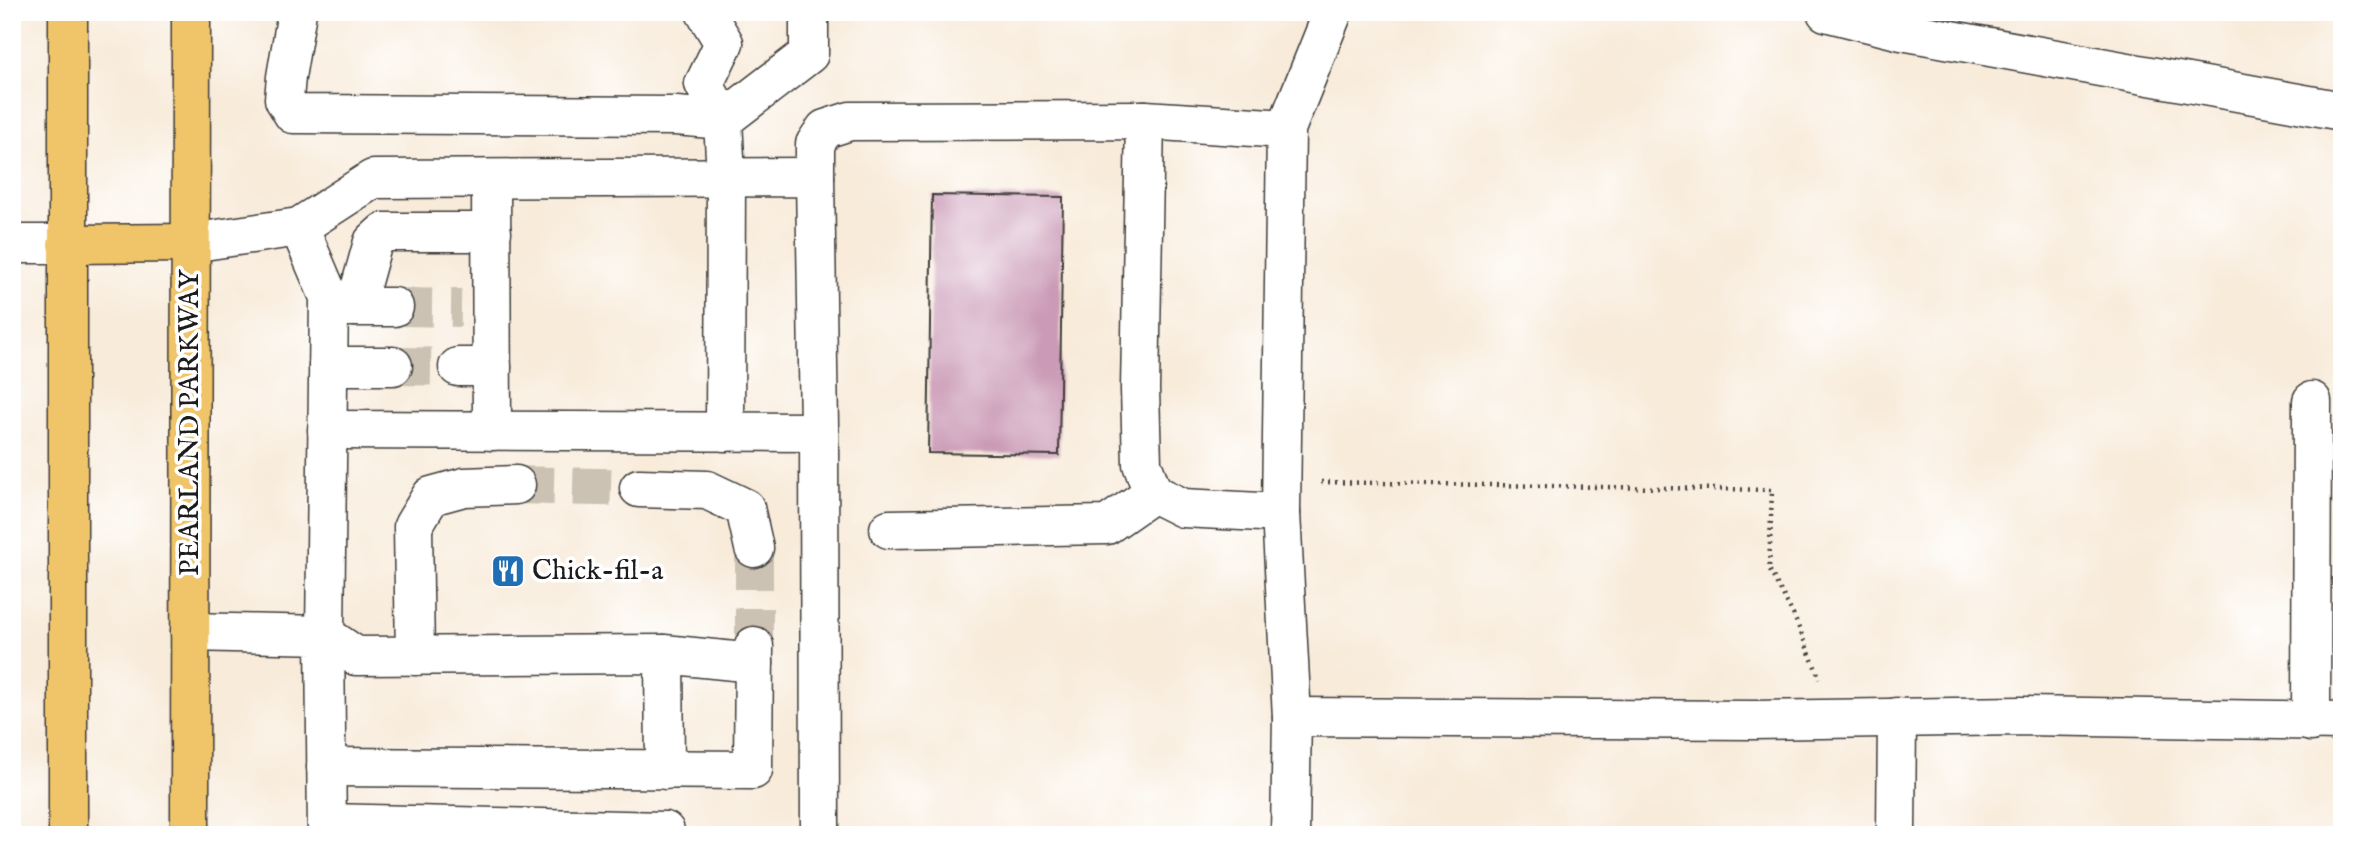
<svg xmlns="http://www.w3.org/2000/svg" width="2354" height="847" font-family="'IM FELL English',serif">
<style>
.building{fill:#ca9ab6}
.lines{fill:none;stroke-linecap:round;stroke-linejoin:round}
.minor-tunnel{stroke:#ccc2b4;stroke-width:38;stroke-dasharray:38 19;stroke-linecap:butt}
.minor-casing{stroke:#3d3b38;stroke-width:41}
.major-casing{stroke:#3d3b38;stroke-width:41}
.path{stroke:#3d3b38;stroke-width:4.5;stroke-dasharray:2 5;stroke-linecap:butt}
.minor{stroke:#fff;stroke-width:38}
.major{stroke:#f0c469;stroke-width:38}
.labels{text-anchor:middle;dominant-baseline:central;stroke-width:7;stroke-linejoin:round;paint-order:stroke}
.street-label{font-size:28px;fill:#1c1c1c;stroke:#fff}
.poi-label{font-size:28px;fill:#1c1c1c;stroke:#fff;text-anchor:start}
</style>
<rect width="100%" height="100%" fill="#fff"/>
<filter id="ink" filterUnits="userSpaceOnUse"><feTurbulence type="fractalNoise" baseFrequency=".0143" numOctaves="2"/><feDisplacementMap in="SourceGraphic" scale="14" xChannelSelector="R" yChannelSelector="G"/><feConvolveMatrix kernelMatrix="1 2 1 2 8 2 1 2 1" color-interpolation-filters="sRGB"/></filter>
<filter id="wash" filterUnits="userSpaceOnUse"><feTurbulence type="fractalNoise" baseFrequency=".00686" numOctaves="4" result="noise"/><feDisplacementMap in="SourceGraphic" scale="28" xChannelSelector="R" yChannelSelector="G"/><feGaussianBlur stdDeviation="1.57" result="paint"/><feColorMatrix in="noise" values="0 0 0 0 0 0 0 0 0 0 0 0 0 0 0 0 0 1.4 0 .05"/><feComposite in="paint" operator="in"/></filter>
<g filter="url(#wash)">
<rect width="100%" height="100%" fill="#f8ebda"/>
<g id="blocks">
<polygon class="building" points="932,195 1063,197 1059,455 928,453"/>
</g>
</g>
<g filter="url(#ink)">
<use href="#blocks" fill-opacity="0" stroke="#3d3b38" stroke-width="2"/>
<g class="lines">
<g class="minor-tunnel">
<polyline points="394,307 461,308"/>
<polyline points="393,366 458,367"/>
<polyline points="516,485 639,488"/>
<polyline points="754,646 754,548"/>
</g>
<g class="minor-casing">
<g id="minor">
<polyline points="297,12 286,77 284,99 293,114 676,116 723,120 809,54 809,12"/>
<polyline points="705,12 724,43 704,84 723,120 726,177 725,432"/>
<polyline points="1826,12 1902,31 2342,111"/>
<polyline points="1145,120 1140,389 1142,464 1153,493 1183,508 1281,513"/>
<polyline points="815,177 815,144 825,129 850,121 1145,120 1286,129"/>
<polyline points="491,179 492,431"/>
<polyline points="299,227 329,297 325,635 356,656 664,654 665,770"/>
<polyline points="190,243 299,227 373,179 815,177 819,426 820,835"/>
<polyline points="12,244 67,244"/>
<polyline points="330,307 394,307"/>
<polyline points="355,307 373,242 384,232 492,232"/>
<polyline points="328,366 393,366"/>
<polyline points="458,367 492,367"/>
<polyline points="327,430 818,432"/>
<polyline points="639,488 707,490 745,508 754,548"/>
<polyline points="889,529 1107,525 1153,493"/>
<polyline points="190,632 325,635 327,835"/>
<polyline points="664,654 754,663"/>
<polyline points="415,656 413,526 431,496 464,487 516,485"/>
<polyline points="1292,717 1754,720 2020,716 2342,721"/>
<polyline points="2311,722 2312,401"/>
<polyline points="326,767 753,770 754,646"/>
<polyline points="327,823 665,831 665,835"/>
<polyline points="1290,835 1292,717 1281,513 1286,129 1333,12"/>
<polyline points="1896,835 1897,717"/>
</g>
</g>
<g class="major-casing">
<g id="major">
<polyline points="68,12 68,835"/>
<polyline points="67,244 190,243"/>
<polyline points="190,835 191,12"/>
</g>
</g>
<polyline class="path" points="1321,482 1772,490 1769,569 1794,616 1820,679"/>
<use href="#minor" class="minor"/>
<use href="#major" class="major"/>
</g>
</g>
<defs>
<g id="restaurant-square" transform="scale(1.75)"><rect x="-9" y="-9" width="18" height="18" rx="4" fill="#1f6fb2" stroke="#fff"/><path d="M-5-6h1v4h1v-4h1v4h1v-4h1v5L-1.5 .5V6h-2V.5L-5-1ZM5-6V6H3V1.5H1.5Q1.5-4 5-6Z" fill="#fff"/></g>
</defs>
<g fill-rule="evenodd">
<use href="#restaurant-square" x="508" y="571"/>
</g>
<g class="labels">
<g class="street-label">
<text transform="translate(190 423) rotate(-90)">PEARLAND PARKWAY</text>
</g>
<g class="poi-label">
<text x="532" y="571">Chick-fil-a</text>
</g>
</g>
<rect width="2354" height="847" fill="none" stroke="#fff" stroke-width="42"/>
</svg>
